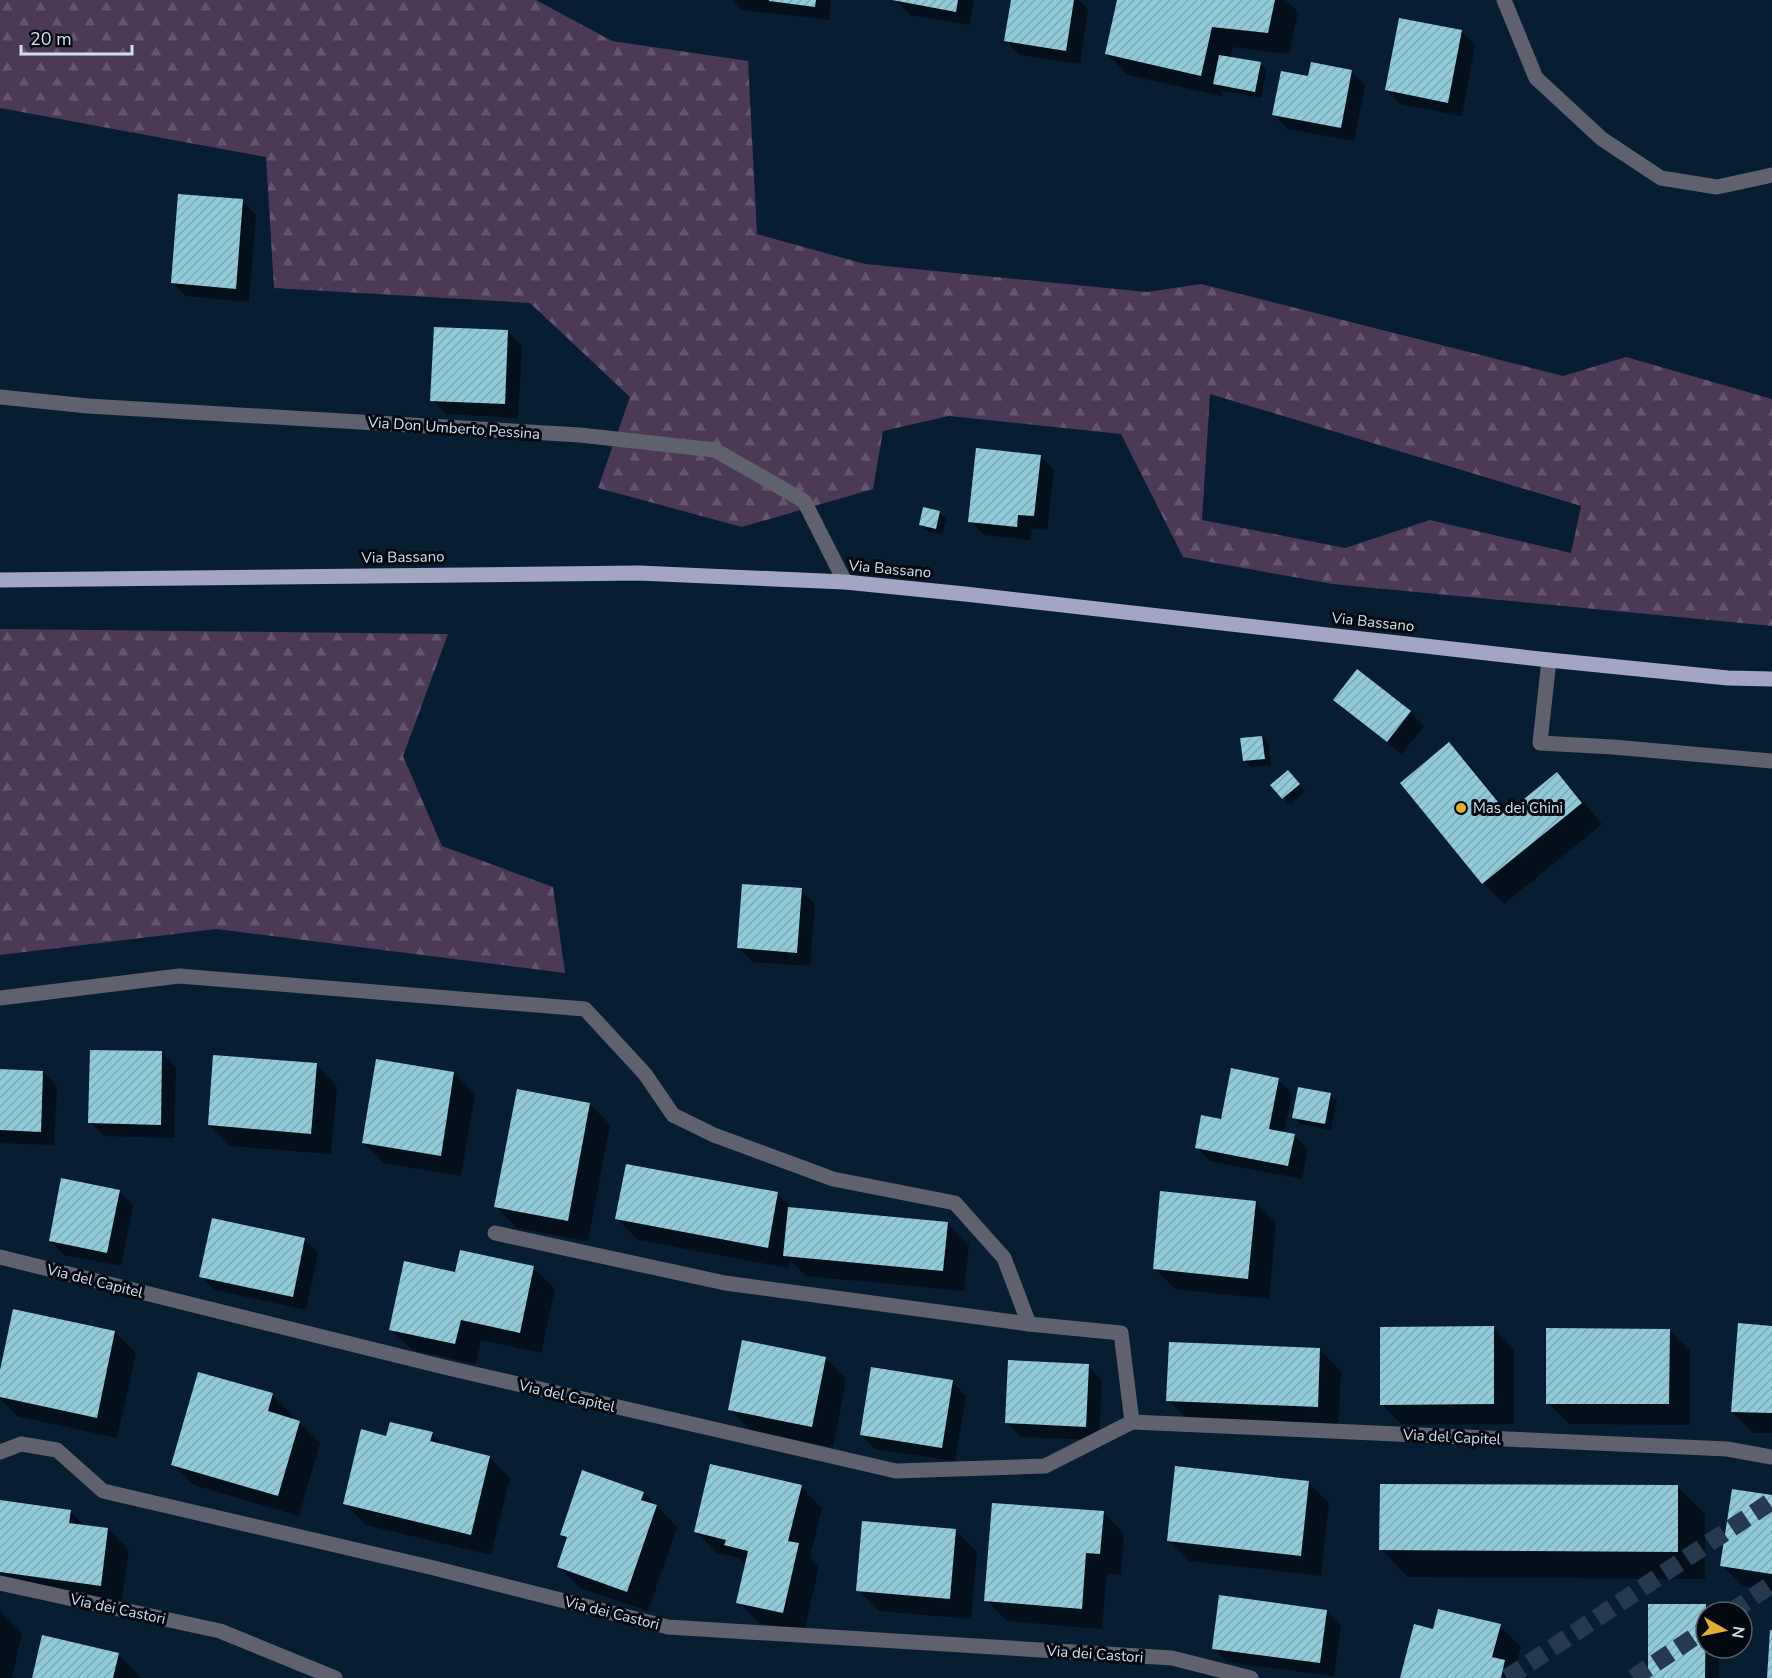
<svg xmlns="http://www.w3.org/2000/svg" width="1772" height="1678" font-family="'Nunito Sans',sans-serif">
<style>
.forest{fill:url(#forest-firs);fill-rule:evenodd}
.shadow{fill:#0007}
.building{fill:url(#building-hatch)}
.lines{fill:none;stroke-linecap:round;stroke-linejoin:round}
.highway-tunnel{stroke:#253a4e;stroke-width:18;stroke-dasharray:18 9;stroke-linecap:butt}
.minor{stroke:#5f616f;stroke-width:15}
.major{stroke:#a3a6c3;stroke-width:15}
.poi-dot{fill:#e4ae35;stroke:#020710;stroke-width:2}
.labels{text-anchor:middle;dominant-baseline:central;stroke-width:6;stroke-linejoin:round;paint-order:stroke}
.street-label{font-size:15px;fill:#d2e0ee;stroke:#020710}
.poi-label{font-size:15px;fill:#d2e0ee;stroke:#020710;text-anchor:start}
</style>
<defs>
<pattern id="forest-firs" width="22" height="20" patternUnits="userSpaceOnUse" patternTransform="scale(1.5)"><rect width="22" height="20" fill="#4c3955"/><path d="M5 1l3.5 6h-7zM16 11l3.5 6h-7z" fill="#65556e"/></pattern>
<pattern id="building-hatch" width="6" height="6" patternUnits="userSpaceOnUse" patternTransform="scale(1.5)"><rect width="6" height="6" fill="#91cad8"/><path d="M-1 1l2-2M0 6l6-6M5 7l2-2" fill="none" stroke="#7ca8b4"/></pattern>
</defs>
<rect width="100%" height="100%" fill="#061d32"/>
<g class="forest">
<path d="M0,0H536L612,41L748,61L757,234L865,264L1147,292L1201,284L1563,376L1626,357L1772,399V626L1332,584L1183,557L1121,434L949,416L883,431L873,489L742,527L598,488L630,397L530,303L274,288L266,157L0,108ZM1210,394L1581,506L1571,553L1430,520L1345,548L1202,520Z"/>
<polygon points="0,629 448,634 403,756 442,846 553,887 565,973 216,929 0,955"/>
</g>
<g class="shadow">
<polygon points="733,0 831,0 829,20 742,10"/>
<polygon points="896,0 974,0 969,25 910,15"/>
<polygon points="1012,0 1079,0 1088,9 1080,64 1020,55 1006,41"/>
<polygon points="1119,0 1285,0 1298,12 1289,54 1233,47 1230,58 1260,64 1267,70 1261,98 1223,91 1222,96 1128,75 1107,54"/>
<polygon points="1461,31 1475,45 1462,116 1400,104 1386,90"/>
<polygon points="1351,71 1365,85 1354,141 1288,129 1274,115 1310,78"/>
<polygon points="242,201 256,215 249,302 186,296 172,283"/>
<polygon points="508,332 522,346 518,418 446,414 432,400"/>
<polygon points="1040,456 1054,470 1047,530 1032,528 1030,540 984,535 970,521"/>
<polygon points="939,512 946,519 942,534 927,531 920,525"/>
<polygon points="1357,671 1410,712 1424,726 1402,754 1349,714 1335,700"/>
<polygon points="1262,737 1269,744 1271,765 1251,767 1244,760"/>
<polygon points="1449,744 1470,765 1509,813 1557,774 1578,795 1602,824 1504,904 1483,883"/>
<polygon points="1294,779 1305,791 1290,805 1272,786"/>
<polygon points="801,890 815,904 810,966 753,962 739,948"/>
<polygon points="162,1053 176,1067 174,1138 104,1136 90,1122"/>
<polygon points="316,1065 337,1086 331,1154 230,1146 209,1125"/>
<polygon points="0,1071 43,1072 57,1086 54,1145 0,1143"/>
<polygon points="454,1073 475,1094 461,1176 384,1163 363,1142"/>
<polygon points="1278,1080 1292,1093 1284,1133 1294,1135 1308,1149 1302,1179 1210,1161 1196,1147 1222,1121"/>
<polygon points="1330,1094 1337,1101 1331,1130 1300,1124 1294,1117"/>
<polygon points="590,1104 610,1125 588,1241 517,1228 496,1207"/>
<polygon points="119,1191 133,1205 121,1266 64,1255 50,1241"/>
<polygon points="777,1194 792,1209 948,1224 969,1245 964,1291 806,1276 790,1260 788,1268 638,1240 617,1219"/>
<polygon points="1255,1202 1276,1223 1269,1299 1175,1289 1154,1268"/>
<polygon points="304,1239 318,1253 306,1310 215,1290 201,1276"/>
<polygon points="461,1252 534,1268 555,1289 541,1353 481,1340 476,1364 412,1350 391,1330 456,1274"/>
<polygon points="1772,1327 1772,1433 1753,1433 1732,1412"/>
<polygon points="1493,1328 1514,1349 1514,1424 1402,1425 1381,1404"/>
<polygon points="1669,1330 1690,1351 1690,1425 1569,1424 1548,1403"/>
<polygon points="115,1332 136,1353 117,1438 17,1416 0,1399 0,1377"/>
<polygon points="1320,1350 1341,1371 1338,1428 1189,1421 1168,1400"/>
<polygon points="825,1358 846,1379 833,1447 751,1431 730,1410"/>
<polygon points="1088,1366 1102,1380 1099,1440 1021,1437 1007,1423"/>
<polygon points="952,1382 966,1396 955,1461 875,1449 861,1435"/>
<polygon points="272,1395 293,1416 292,1420 299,1422 320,1443 299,1516 194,1485 173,1464"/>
<polygon points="432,1434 444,1446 489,1457 510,1478 491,1555 366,1525 345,1504 387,1437"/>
<polygon points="1308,1482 1329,1503 1321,1576 1189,1561 1168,1540"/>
<polygon points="801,1487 822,1508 810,1557 819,1566 804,1633 759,1623 738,1602 746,1565 739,1558 717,1553 696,1532"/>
<polygon points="1678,1487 1705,1514 1705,1579 1408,1577 1381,1549"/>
<polygon points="644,1493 677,1527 648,1611 580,1588 559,1567 568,1541 561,1535"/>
<polygon points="1772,1497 1772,1572 1743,1568 1743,1571 1772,1575 1772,1591 1743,1586 1722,1565"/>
<polygon points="0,1502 70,1511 85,1526 108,1529 129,1550 121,1606 0,1589"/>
<polygon points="1104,1513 1124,1534 1121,1575 1107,1574 1102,1629 1007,1621 986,1600"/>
<polygon points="956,1531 977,1552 971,1619 879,1611 858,1590"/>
<polygon points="1705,1605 1712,1612 1706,1612 1706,1648 1719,1648 1719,1678 1650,1678"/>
<polygon points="0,1611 22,1633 12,1678 0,1678"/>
<polygon points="1327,1611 1341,1625 1334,1676 1227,1662 1213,1648"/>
<polygon points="1500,1626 1521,1647 1514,1672 1521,1678 1402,1678 1434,1631"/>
<polygon points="118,1654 139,1675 139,1678 34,1678"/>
</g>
<g class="building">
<polygon points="769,0 816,0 815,7 769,1"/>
<polygon points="892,0 958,0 956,12"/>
<polygon points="1011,0 1074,0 1066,51 1004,41"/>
<polygon points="1117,0 1275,0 1268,33 1212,27 1201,76 1105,54"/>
<polygon points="1399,18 1462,30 1448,103 1385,90"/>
<polygon points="1219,55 1261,62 1255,92 1213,84"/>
<polygon points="1311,62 1352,70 1341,128 1272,115 1281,71 1308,76"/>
<polygon points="178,194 243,199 236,289 171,283"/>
<polygon points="434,327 508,330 505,404 430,401"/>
<polygon points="976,448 1041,455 1034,516 1018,515 1017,527 968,522"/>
<polygon points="923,507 940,511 936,529 919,525"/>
<polygon points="1357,669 1411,711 1387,742 1333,700"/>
<polygon points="1262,736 1265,759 1243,761 1240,738"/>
<polygon points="1449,742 1507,813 1557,772 1582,803 1482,884 1400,783"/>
<polygon points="1288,770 1300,784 1282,799 1270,785"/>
<polygon points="742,884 802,888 797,953 737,948"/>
<polygon points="90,1050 162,1051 161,1125 88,1123"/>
<polygon points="213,1055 317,1063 311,1134 208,1125"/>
<polygon points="376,1059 454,1072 441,1156 362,1143"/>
<polygon points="1231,1068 1279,1078 1269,1129 1295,1134 1288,1166 1195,1148 1201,1115 1221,1119"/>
<polygon points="0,1069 43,1071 41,1132 0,1130"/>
<polygon points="1298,1087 1331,1093 1325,1124 1292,1118"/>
<polygon points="517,1089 590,1103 568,1221 494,1207"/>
<polygon points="626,1164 778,1192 768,1248 615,1219"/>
<polygon points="61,1178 120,1190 107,1253 49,1241"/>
<polygon points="1160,1191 1256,1201 1248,1279 1153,1269"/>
<polygon points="788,1207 948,1222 943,1271 783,1256"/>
<polygon points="212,1218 305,1238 293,1297 199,1277"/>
<polygon points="460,1250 534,1266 520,1333 461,1320 455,1344 389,1330 404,1261 455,1272"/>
<polygon points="13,1309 115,1331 97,1418 0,1397 0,1370"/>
<polygon points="1738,1323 1772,1326 1772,1413 1731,1412"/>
<polygon points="1494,1326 1494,1404 1380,1405 1380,1327"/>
<polygon points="1546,1328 1670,1329 1669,1404 1546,1404"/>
<polygon points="742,1340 826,1357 812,1427 728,1410"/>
<polygon points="1169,1342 1320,1348 1318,1407 1166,1401"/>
<polygon points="1008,1360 1089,1364 1086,1427 1005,1423"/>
<polygon points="871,1367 953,1380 942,1448 860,1435"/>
<polygon points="198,1372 273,1393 268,1411 300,1421 278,1496 171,1465"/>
<polygon points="390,1422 433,1432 430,1441 490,1456 471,1535 343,1504 361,1429 386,1436"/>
<polygon points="710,1464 802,1485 788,1541 799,1543 783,1613 736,1603 748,1551 724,1545 726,1540 694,1532"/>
<polygon points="1175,1466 1309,1481 1301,1556 1167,1541"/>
<polygon points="582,1470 644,1492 641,1500 657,1505 627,1592 557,1567 567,1537 560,1535"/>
<polygon points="1380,1484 1678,1485 1678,1552 1379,1550"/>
<polygon points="1732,1489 1772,1495 1772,1574 1720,1566"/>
<polygon points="0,1500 71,1510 69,1523 108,1528 101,1586 0,1572"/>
<polygon points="992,1503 1104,1511 1100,1554 1086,1553 1082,1609 984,1601"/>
<polygon points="862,1521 956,1529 950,1599 856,1591"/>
<polygon points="1219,1595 1327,1610 1320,1663 1212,1649"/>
<polygon points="1648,1604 1706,1604 1705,1678 1648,1678"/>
<polygon points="1438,1609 1501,1624 1492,1657 1505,1660 1501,1678 1400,1678 1414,1624 1433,1629"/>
<polygon points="1770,1630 1772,1630 1772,1678 1767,1678"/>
<polygon points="42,1635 119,1653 113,1678 32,1678"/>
</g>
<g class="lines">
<g class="highway-tunnel">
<polyline points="1731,1612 1772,1584"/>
<polyline points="1507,1678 1772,1501"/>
<polyline points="1633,1678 1706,1629"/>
</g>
<g class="minor">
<polyline points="1504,0 1536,78 1602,139 1661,178 1717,187 1772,175"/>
<polyline points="0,397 88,406 580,435 715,450 804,501 845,582"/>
<polyline points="1549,660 1540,743 1613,747 1772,761"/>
<polyline points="0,998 179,976 585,1009 645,1074 673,1115 714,1135 833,1179 955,1203 1004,1258 1029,1324"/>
<polyline points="495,1233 725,1283 1029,1324 1121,1333 1132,1422"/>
<polyline points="0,1257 444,1367 896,1471 1045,1466 1132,1422 1727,1449 1772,1457"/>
<polyline points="0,1452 21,1444 57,1450 103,1491 434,1568 668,1627 1172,1658 1251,1678"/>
<polyline points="0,1583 220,1631 335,1678"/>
</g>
<polyline class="major" points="0,580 639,573 845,582 965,594 1549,660 1728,678 1772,679"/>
</g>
<circle class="poi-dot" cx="1461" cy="808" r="6"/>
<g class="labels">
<g class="street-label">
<text transform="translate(454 428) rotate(4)">Via Don Umberto Pessina</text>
<text transform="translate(403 557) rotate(-1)">Via Bassano</text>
<text transform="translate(890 569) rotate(5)">Via Bassano</text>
<text transform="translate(1373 622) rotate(6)">Via Bassano</text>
<text transform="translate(95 1281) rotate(14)">Via del Capitel</text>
<text transform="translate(567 1396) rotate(13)">Via del Capitel</text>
<text transform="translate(1452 1437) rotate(3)">Via del Capitel</text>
<text transform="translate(118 1609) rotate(12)">Via dei Castori</text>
<text transform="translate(612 1613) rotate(14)">Via dei Castori</text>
<text transform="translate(1095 1654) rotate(4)">Via dei Castori</text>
</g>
<g class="poi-label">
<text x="1473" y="808">Mas dei Chini</text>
</g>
</g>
<g transform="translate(1724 1630) rotate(99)"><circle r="28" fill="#020710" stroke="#555e69" stroke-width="1.5"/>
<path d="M0-4.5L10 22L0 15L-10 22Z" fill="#e4ae35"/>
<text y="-9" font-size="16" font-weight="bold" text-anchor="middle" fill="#d2e0ee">N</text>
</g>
<path d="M21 45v9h111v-9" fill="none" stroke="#d2e0ee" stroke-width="3"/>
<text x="30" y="45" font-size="18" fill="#d2e0ee" stroke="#020710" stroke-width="4.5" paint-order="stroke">20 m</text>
</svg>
